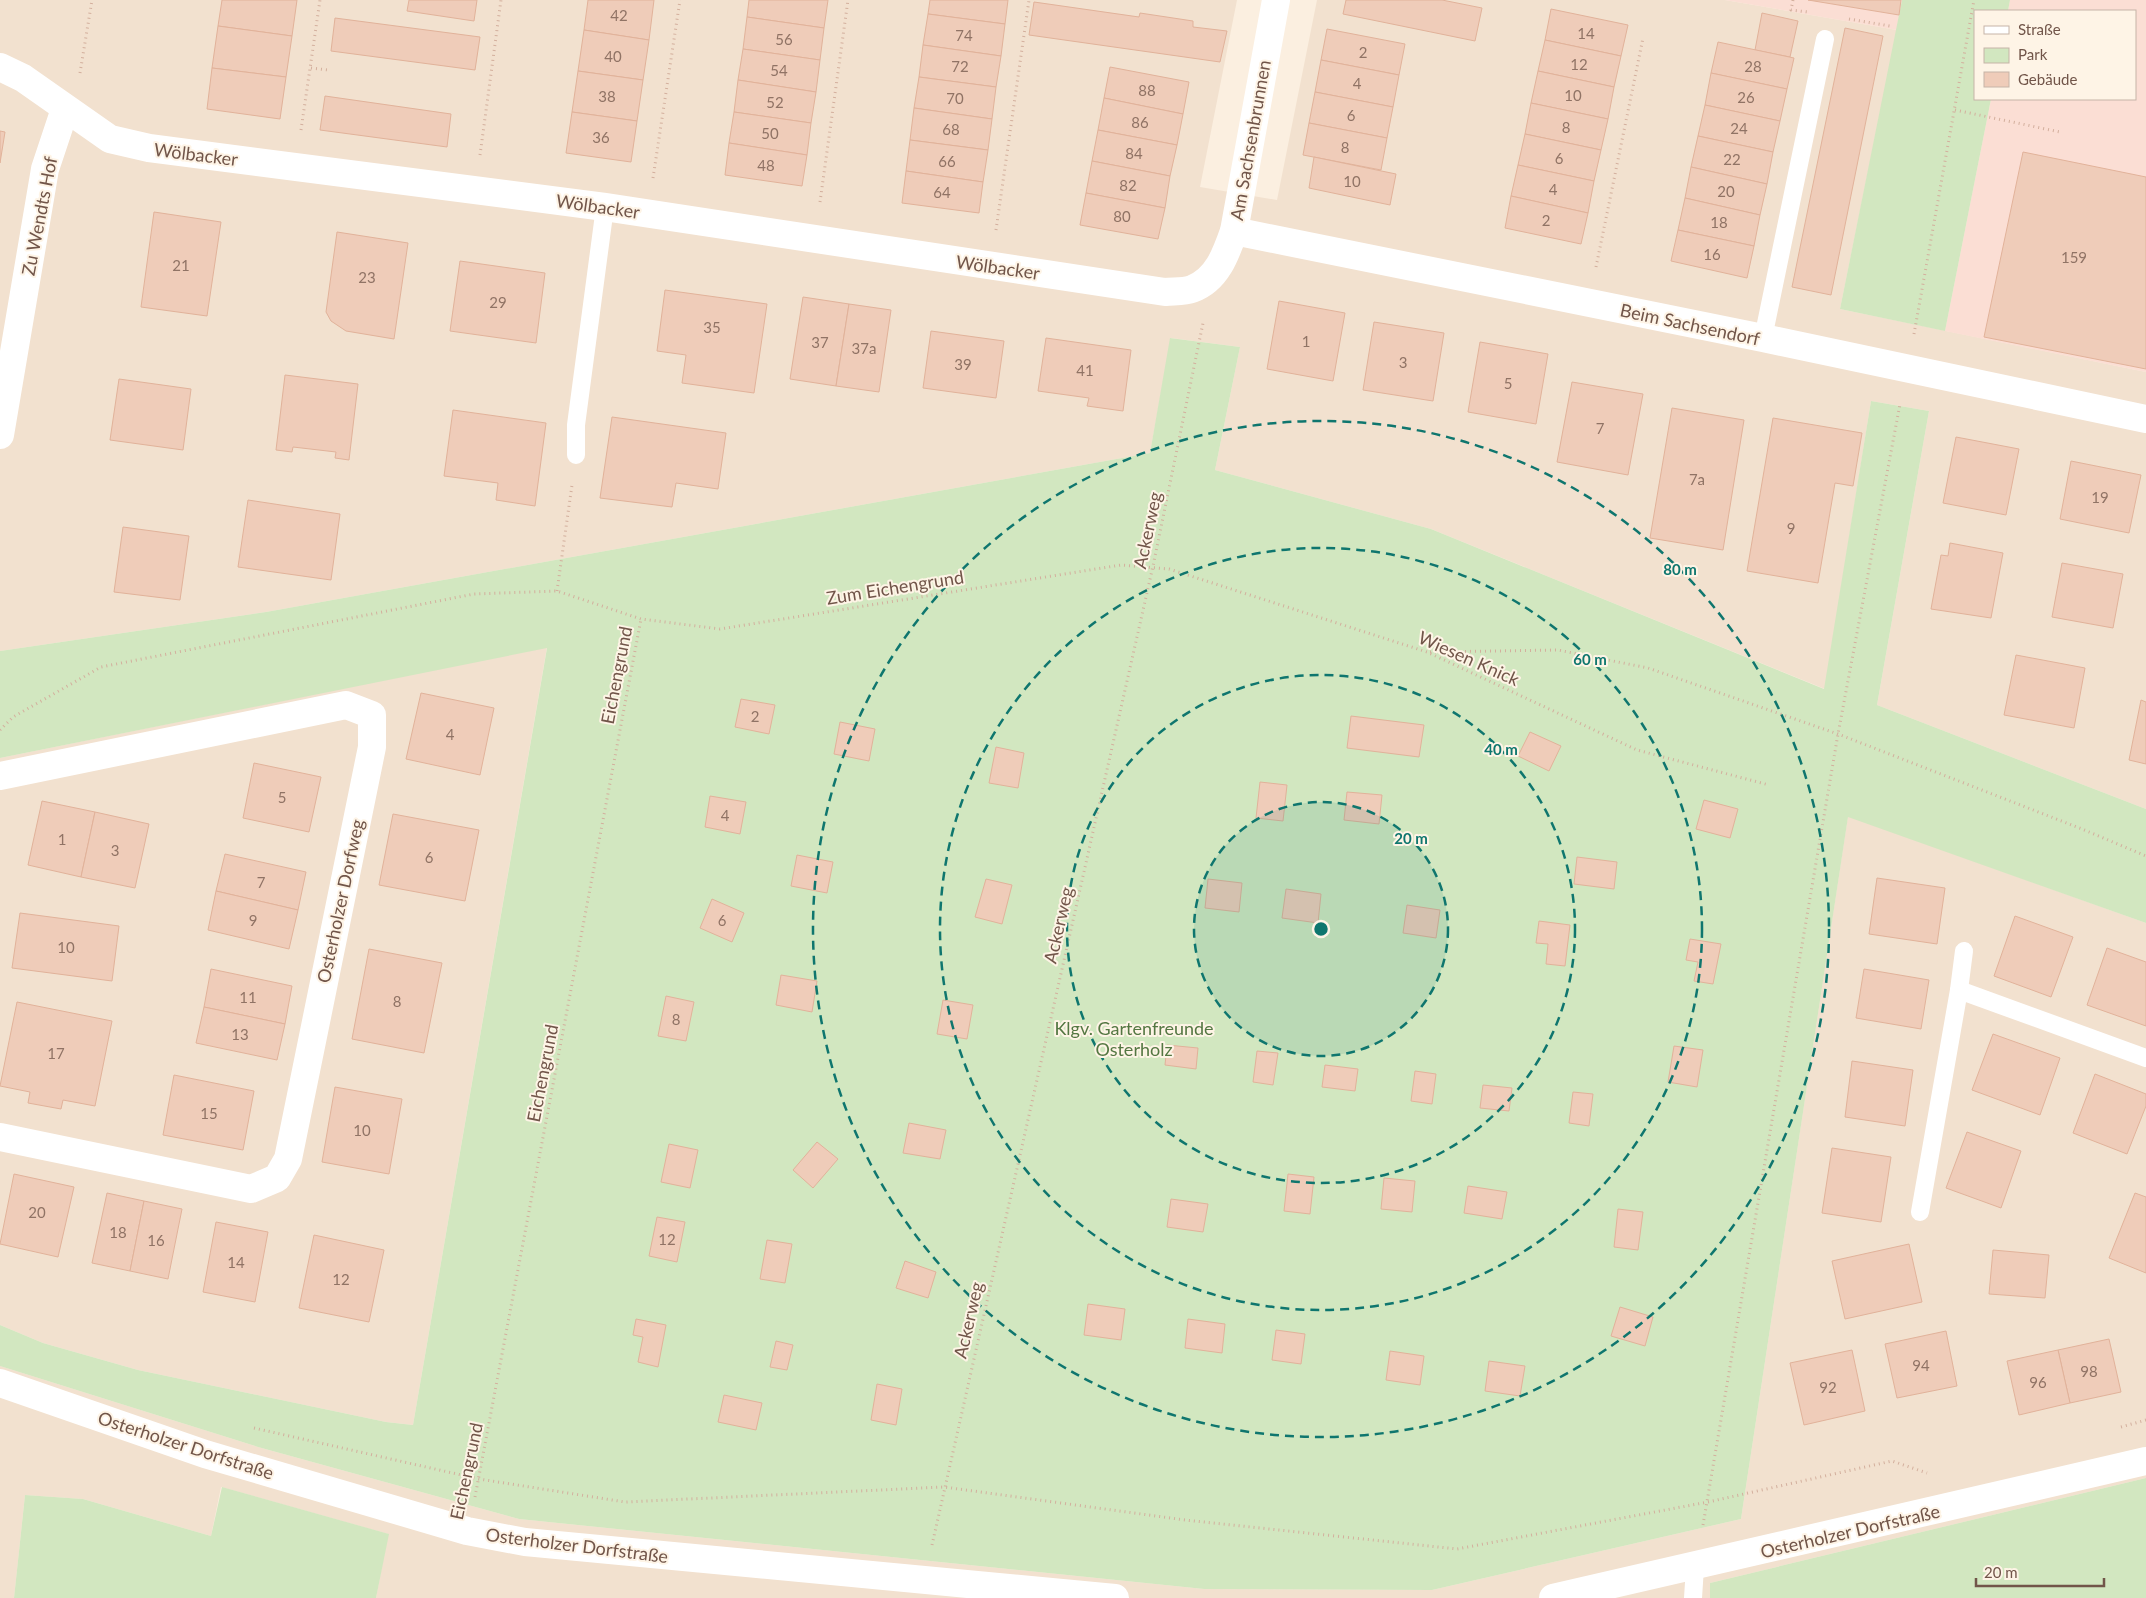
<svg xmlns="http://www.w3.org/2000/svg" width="2146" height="1598" font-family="Lato,sans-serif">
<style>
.residential{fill:#f2e1cf}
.commercial{fill:#fbded4}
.green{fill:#d2e7c0}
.building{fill:#efccb9;stroke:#e1b29a}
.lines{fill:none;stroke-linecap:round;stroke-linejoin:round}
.path{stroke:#d3af9d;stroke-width:3;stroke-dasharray:1 4;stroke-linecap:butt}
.service{stroke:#fff;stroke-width:18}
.minor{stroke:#fff;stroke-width:28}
.ring{fill:none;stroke:#0f766e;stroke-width:2.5;stroke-dasharray:9 6}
.labels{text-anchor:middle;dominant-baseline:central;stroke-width:4;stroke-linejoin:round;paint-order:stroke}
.number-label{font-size:15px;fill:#907365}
.street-label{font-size:18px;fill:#715549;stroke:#fef4e6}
.park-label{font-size:18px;fill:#547742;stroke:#fef4e6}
.centre{fill:#0f766e;stroke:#fef4e6;stroke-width:2.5}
.ring-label{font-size:15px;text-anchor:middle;font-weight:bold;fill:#0f766e;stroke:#fef4e6;stroke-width:4;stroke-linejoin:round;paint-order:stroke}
</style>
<rect width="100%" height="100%" fill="#fbefe0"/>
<g class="residential">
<polygon points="0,0 1237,0 1200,187 1277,200 1317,0 1725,0 1897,30 1840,309 2146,372 2146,809 1877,705 1929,411 1871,401 1825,689 1431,529 1215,470 1240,347 1171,338 1150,453 266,612 0,651"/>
<polygon points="547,647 413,1425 386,1422 138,1370 43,1343 0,1325 0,758"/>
<polygon points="1848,816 2146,923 2146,1478 1710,1583 1710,1598 376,1598 388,1534 221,1487 211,1536 83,1499 25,1495 14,1598 0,1598 0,1366 258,1447 519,1519 1204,1589 1432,1590 1741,1519"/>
</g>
<g class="commercial">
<polygon points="1725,0 1902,0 1897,30"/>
<polygon points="2010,0 2146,0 2146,372 1945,331 1991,99 2135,99 2135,11 2008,11"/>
</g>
<g class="green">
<polygon points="1902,0 2010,0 2008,11 1975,11 1975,99 1991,99 1945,331 1840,309"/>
<polygon points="1170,338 1240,347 1215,470 1431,529 1824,689 1871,401 1929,411 1877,705 2146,809 2146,923 1848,817 1741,1519 1432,1590 1204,1589 519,1519 258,1447 0,1366 0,1325 43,1343 138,1370 386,1422 413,1425 547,648 0,758 0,651 266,612 1150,453"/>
<polygon points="2146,1478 2146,1598 1710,1598 1710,1583"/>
<polygon points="222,1487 389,1534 376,1598 14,1598 25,1495 83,1499 211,1536"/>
</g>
<g class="building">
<polygon points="222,0 297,0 292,36 218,26"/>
<polygon points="409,0 477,0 474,21 407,11"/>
<polygon points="588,0 654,0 649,40 584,30"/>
<polygon points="749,0 828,0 824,28 747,17"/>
<polygon points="930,0 1008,0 1005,24 928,14"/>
<polygon points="1346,0 1442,0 1482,8 1475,41 1343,14"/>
<polygon points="1808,0 1901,0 1899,15"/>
<polygon points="1034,2 1139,17 1140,13 1193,21 1193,27 1227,31 1220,62 1029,35"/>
<polygon points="1551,9 1628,25 1621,56 1545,40"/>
<polygon points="1762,13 1798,21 1790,57 1755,50"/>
<polygon points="928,14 1005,24 1001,56 923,45"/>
<polygon points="747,17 824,28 820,60 743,49"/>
<polygon points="335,18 480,37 475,70 331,51"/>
<polygon points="218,26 292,36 286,77 212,68"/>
<polygon points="1845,28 1883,36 1831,295 1792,287"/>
<polygon points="1327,29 1405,44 1399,75 1321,60"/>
<polygon points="584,30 649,40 643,80 578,71"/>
<polygon points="1545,40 1621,56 1614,87 1538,71"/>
<polygon points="1718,42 1794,58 1787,89 1711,73"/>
<polygon points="923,45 1001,56 996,87 919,77"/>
<polygon points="743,49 820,60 816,92 738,80"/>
<polygon points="1321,60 1399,75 1393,107 1315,92"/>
<polygon points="1110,67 1189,82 1183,114 1104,98"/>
<polygon points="212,68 286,77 280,119 207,109"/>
<polygon points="578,71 643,80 637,121 572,112"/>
<polygon points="1538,71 1614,87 1608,119 1531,103"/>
<polygon points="1711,73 1787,89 1780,121 1705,105"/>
<polygon points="919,77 996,87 992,119 914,108"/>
<polygon points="738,80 816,92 811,123 734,112"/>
<polygon points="1315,92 1393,107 1387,138 1309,123"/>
<polygon points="325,96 451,114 447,147 320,130"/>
<polygon points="1104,98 1183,114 1177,145 1098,130"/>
<polygon points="1531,103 1608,119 1601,150 1525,134"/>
<polygon points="1705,105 1780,121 1773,152 1698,136"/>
<polygon points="914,108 992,119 988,150 910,140"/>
<polygon points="572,112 637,121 631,162 566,153"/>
<polygon points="734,112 811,123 807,155 729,143"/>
<polygon points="1309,123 1387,138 1381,170 1303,155"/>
<polygon points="1098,130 1177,145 1170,176 1092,161"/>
<polygon points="0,131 5,132 0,163"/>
<polygon points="1525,134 1601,150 1594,181 1518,165"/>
<polygon points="1698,136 1773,152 1767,184 1691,167"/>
<polygon points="910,140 988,150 983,182 906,171"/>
<polygon points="729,143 807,155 802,186 725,175"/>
<polygon points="2023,152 2146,177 2146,369 1984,337"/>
<polygon points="1314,157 1396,174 1390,205 1309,188"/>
<polygon points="1092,161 1170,176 1165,208 1086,193"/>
<polygon points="1518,165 1594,181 1588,213 1511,196"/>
<polygon points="1691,167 1767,184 1760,215 1685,198"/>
<polygon points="906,171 983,182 979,213 902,203"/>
<polygon points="1086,193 1165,208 1158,239 1080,225"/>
<polygon points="1511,196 1588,213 1581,244 1505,228"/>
<polygon points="1685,198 1760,215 1754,246 1678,230"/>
<polygon points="154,212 221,222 207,316 141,307"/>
<polygon points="1678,230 1754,246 1747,278 1671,261"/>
<polygon points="337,232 408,243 394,339 346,331 331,321 326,312"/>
<polygon points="460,261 545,273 536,343 450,331"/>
<polygon points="665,290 767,304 754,393 682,383 686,355 657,351"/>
<polygon points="803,297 849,304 836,386 790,379"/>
<polygon points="1279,301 1345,313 1333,381 1267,369"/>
<polygon points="849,304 891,310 879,392 836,386"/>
<polygon points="1374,322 1444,333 1433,401 1363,390"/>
<polygon points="931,331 1004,341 996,398 923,388"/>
<polygon points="1046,338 1131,350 1123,411 1087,406 1089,398 1038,391"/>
<polygon points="1480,342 1548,354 1536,424 1468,412"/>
<polygon points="285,375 358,384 349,460 335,458 336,452 293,447 292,452 276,450"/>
<polygon points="119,379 191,389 183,450 110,440"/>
<polygon points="1572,382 1643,394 1628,475 1557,462"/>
<polygon points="1672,408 1744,420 1723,550 1650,538"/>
<polygon points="453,410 546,423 535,506 496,500 498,483 444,476"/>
<polygon points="612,417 726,433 718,489 676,483 672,507 600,498"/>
<polygon points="1773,418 1862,433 1853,486 1835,483 1818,583 1747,571"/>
<polygon points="1956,437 2019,449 2006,515 1943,503"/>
<polygon points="2071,461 2141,475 2129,533 2060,519"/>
<polygon points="248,500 340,514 331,580 238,567"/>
<polygon points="123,527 189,536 180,600 114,592"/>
<polygon points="1950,543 2003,553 1991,618 1931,609 1941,555 1948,556"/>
<polygon points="2062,563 2123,574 2113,628 2052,617"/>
<polygon points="2016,655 2085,668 2074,728 2004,715"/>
<polygon points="421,693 494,708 480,775 406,759"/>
<polygon points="741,699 775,705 769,734 735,727"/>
<polygon points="2141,700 2146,702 2146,764 2129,760"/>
<polygon points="1351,716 1424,725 1419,757 1347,748"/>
<polygon points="840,722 875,729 869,761 834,754"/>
<polygon points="1530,732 1561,746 1549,771 1518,756"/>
<polygon points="996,747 1024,753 1018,788 989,783"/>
<polygon points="254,763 321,777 309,832 243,818"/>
<polygon points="1260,782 1287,785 1283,821 1256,818"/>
<polygon points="1347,792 1382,795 1379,824 1344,820"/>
<polygon points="710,796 746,802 740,834 705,827"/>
<polygon points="1704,800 1738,809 1730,838 1696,829"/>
<polygon points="42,801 95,812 81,877 28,865"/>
<polygon points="95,812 149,824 135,888 81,877"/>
<polygon points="393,814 479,830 465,901 379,885"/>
<polygon points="225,854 306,872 298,910 216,891"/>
<polygon points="797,855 833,862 827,893 791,886"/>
<polygon points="1577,857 1617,862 1614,889 1574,884"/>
<polygon points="1877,878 1945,888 1937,944 1869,934"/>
<polygon points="986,879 1012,885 1002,924 975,917"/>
<polygon points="1208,879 1242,883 1239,912 1205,908"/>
<polygon points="1286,889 1321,894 1318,923 1282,918"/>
<polygon points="216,891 298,910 289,949 208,930"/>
<polygon points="712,899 744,913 732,942 700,928"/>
<polygon points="1407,905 1440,910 1436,938 1403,933"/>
<polygon points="20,913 119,926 112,981 12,968"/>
<polygon points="2015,916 2073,937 2051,997 1994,976"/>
<polygon points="1539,921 1570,925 1565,966 1546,964 1548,944 1536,943"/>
<polygon points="1690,939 1721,944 1713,984 1694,981 1698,962 1686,960"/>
<polygon points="2107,948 2146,962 2146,1026 2087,1005"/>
<polygon points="369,949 442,963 424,1053 352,1039"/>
<polygon points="211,969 292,986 285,1024 204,1007"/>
<polygon points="1864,969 1929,980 1921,1029 1856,1018"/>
<polygon points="781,975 817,981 812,1012 776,1005"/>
<polygon points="666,996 694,1002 686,1041 658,1036"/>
<polygon points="943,1000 973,1005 967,1039 937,1034"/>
<polygon points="17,1002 112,1021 95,1106 63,1100 61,1109 28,1103 30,1092 0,1086"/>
<polygon points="204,1007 285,1024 277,1060 196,1043"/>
<polygon points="1993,1034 2060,1058 2040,1115 1972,1090"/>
<polygon points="1167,1045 1198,1048 1196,1069 1165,1065"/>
<polygon points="1674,1046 1703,1050 1697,1087 1668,1082"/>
<polygon points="1257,1051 1278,1053 1273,1085 1253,1082"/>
<polygon points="1852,1061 1913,1070 1905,1126 1845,1117"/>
<polygon points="1325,1065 1358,1069 1355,1091 1322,1087"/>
<polygon points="1415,1071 1436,1074 1432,1104 1411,1101"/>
<polygon points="2095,1074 2146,1094 2146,1106 2127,1154 2073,1133"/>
<polygon points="174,1075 254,1091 243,1150 163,1135"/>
<polygon points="1483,1085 1512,1088 1509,1111 1480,1108"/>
<polygon points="335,1087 402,1099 389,1174 322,1162"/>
<polygon points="1573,1092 1593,1094 1589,1126 1569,1123"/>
<polygon points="909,1123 946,1130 940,1159 903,1153"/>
<polygon points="1967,1132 2021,1151 2001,1208 1946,1188"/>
<polygon points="817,1142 838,1159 813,1188 793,1170"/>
<polygon points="669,1144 698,1150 690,1188 661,1182"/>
<polygon points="1832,1148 1891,1157 1881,1222 1822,1213"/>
<polygon points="14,1174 74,1187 58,1257 0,1244"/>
<polygon points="1288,1174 1314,1177 1310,1214 1284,1211"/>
<polygon points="1384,1178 1415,1181 1412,1212 1381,1209"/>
<polygon points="1468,1186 1507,1192 1502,1219 1464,1213"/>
<polygon points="107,1193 144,1201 130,1271 92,1263"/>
<polygon points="2135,1193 2146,1197 2146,1273 2109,1258"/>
<polygon points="1171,1199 1208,1204 1203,1232 1167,1227"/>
<polygon points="144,1201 182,1209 168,1279 130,1271"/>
<polygon points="1618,1209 1643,1212 1638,1250 1614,1247"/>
<polygon points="657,1217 685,1222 677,1262 649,1256"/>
<polygon points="216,1222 268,1232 255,1302 203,1292"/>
<polygon points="314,1235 384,1250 369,1322 299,1308"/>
<polygon points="767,1240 792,1244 785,1283 760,1279"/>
<polygon points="1909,1244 1922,1302 1845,1319 1832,1261"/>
<polygon points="1993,1250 2049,1255 2045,1298 1989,1294"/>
<polygon points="905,1261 936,1272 928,1298 896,1288"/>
<polygon points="1088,1304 1125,1309 1121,1340 1084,1335"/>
<polygon points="1620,1307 1653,1317 1645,1346 1611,1336"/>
<polygon points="636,1319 666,1325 658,1367 638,1362 643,1337 633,1335"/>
<polygon points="1188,1319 1225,1324 1222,1353 1185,1348"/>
<polygon points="1276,1330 1305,1334 1301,1364 1272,1360"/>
<polygon points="1946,1331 1957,1386 1897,1398 1885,1344"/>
<polygon points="2109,1339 2121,1392 2070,1403 2058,1350"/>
<polygon points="776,1341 793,1345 787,1370 770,1367"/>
<polygon points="1852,1350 1865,1411 1804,1425 1790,1363"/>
<polygon points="2058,1350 2070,1403 2019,1415 2007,1361"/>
<polygon points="1390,1351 1424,1356 1420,1385 1386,1380"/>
<polygon points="1489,1361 1525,1366 1520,1396 1485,1391"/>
<polygon points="877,1384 902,1389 896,1425 871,1420"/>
<polygon points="724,1395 762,1403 756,1430 718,1422"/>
</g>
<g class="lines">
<g class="path">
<polyline points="1793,0 1791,10 1808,12"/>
<polyline points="1849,19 1890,26"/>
<polyline points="311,68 328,70"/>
<polyline points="80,73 92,0"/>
<polyline points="1955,110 2060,132"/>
<polyline points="301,130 320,0"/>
<polyline points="480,155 501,0"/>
<polyline points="653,178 680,0"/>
<polyline points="820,202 848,0"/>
<polyline points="996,230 1029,0"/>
<polyline points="1596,267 1643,38"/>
<polyline points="1914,334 1974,0"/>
<polyline points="557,591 572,485"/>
<polyline points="1430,652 1558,650 1648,668 1838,734 2082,829 2146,856"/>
<polyline points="0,730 13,717 101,667 474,594 557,591 641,619 720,629 1121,565 1169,569 1427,652 1637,750 1769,785"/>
<polyline points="2121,1427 2146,1420"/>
<polyline points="254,1428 479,1479 625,1502 944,1487 1185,1520 1457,1549 1708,1502 1892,1461 1927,1473"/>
<polyline points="475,1497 641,619"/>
<polyline points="1703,1525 1838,734 1900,404"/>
<polyline points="932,1545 1153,566 1203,323"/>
</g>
<g class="service">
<polyline points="1763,338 1825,39"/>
<polyline points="576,455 576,425 605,207"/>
<polyline points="1959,990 1964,951"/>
<polyline points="1920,1212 1959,990 2146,1058"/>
<polyline points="1693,1598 1695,1567"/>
</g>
<g class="minor">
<path d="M0,67L23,78L110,139L149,148L605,207L1165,292C1173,291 1184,292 1192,289C1217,280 1226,254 1234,231L1276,0"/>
<polyline points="1234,231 1763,338 2146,419"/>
<polyline points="0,435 45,169 65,109"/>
<polyline points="0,776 346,705 372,715 372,747 288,1159 277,1178 251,1189 0,1137"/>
<polyline points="0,1383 205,1454 467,1531 525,1542 1115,1598"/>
<polyline points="1553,1598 2146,1461"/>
</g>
</g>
<circle cx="1321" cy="929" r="127" fill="#0f766e" fill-opacity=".12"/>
<g class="ring">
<circle cx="1321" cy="929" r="127"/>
<circle cx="1321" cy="929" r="254"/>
<circle cx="1321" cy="929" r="381"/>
<circle cx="1321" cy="929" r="508"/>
</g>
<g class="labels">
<g class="number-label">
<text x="619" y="15">42</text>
<text x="1586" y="33">14</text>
<text x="964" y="35">74</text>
<text x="784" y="39">56</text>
<text x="1363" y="52">2</text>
<text x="613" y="56">40</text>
<text x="1579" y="64">12</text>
<text x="960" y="66">72</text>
<text x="1753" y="66">28</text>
<text x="779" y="70">54</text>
<text x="1357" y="83">4</text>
<text x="1147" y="90">88</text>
<text x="1573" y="95">10</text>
<text x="607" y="96">38</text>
<text x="1746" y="97">26</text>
<text x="955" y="98">70</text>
<text x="775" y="102">52</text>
<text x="1351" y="115">6</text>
<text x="1140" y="122">86</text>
<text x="1566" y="127">8</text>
<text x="1739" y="128">24</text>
<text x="951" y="129">68</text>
<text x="770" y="133">50</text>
<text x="601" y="137">36</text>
<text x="1345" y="147">8</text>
<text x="1134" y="153">84</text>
<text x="1559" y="158">6</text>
<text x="1732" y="159">22</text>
<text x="947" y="161">66</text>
<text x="766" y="165">48</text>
<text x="1352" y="181">10</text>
<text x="1128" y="185">82</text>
<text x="1553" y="189">4</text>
<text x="1726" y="191">20</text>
<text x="942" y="192">64</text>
<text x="1122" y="216">80</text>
<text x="1546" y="220">2</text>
<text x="1719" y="222">18</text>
<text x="1712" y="254">16</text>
<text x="2074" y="257">159</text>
<text x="181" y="265">21</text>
<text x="367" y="277">23</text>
<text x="498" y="302">29</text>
<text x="712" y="327">35</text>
<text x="1306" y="341">1</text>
<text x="820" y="342">37</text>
<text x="864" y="348">37a</text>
<text x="1403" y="362">3</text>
<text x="963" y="364">39</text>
<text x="1085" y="370">41</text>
<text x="1508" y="383">5</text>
<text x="1600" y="428">7</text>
<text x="1697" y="479">7a</text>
<text x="2100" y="497">19</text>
<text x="1791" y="528">9</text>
<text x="755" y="716">2</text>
<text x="450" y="734">4</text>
<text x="282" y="797">5</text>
<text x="725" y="815">4</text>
<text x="62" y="839">1</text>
<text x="115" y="850">3</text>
<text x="429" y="857">6</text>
<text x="261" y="882">7</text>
<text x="253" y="920">9</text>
<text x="722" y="920">6</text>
<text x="66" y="947">10</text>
<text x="248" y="997">11</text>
<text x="397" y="1001">8</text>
<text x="676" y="1019">8</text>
<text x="240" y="1034">13</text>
<text x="56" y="1053">17</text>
<text x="209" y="1113">15</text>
<text x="362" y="1130">10</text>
<text x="37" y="1212">20</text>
<text x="118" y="1232">18</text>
<text x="667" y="1239">12</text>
<text x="156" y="1240">16</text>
<text x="236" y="1262">14</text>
<text x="341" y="1279">12</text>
<text x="1921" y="1365">94</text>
<text x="2089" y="1371">98</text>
<text x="2038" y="1382">96</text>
<text x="1828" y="1387">92</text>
</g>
<g class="street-label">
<text transform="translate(1250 140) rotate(-80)">Am Sachsenbrunnen</text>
<text transform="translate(196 154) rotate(7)">Wölbacker</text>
<text transform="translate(598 206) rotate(8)">Wölbacker</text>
<text transform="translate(39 216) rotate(-79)">Zu Wendts Hof</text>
<text transform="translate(998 267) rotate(8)">Wölbacker</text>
<text transform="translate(1690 324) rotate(12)">Beim Sachsendorf</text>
<text transform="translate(1147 530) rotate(-78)">Ackerweg</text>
<text transform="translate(895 587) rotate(-9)">Zum Eichengrund</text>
<text transform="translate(1469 658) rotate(24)">Wiesen Knick</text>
<text transform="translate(616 675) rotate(-79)">Eichengrund</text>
<text transform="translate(340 901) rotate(-78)">Osterholzer Dorfweg</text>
<text transform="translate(1058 925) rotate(-77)">Ackerweg</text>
<text transform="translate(542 1073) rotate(-79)">Eichengrund</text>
<text transform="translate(968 1320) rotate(-77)">Ackerweg</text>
<text transform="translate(186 1445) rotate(18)">Osterholzer Dorfstraße</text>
<text transform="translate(466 1471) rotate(-78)">Eichengrund</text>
<text transform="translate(1850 1531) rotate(-13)">Osterholzer Dorfstraße</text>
<text transform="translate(577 1545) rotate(7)">Osterholzer Dorfstraße</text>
</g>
<g class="park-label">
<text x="1134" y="1028">Klgv. Gartenfreunde<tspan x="1134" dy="21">Osterholz</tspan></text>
</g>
</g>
<circle cx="1321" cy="929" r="8" class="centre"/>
<g class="ring-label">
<text x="1680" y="575">80 m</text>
<text x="1590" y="665">60 m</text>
<text x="1501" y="755">40 m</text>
<text x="1411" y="844">20 m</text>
</g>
<rect x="1974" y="10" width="162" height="90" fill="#fef4e6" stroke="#c6b4a7"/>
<rect x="1984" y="26" width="25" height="8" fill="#ffffff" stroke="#c6b4a7"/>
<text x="2018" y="35" font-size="15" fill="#715549">Straße</text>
<rect x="1984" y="48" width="25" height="15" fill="#d2e7c0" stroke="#c6b4a7"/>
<text x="2018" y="60" font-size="15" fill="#715549">Park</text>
<rect x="1984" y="72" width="25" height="15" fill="#efccb9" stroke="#c6b4a7"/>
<text x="2018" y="85" font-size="15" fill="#715549">Gebäude</text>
<path d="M1976 1578v8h128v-8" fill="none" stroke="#715549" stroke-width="2.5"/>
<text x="1984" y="1578" font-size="15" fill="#715549" stroke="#fef4e6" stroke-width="4" paint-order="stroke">20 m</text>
</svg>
